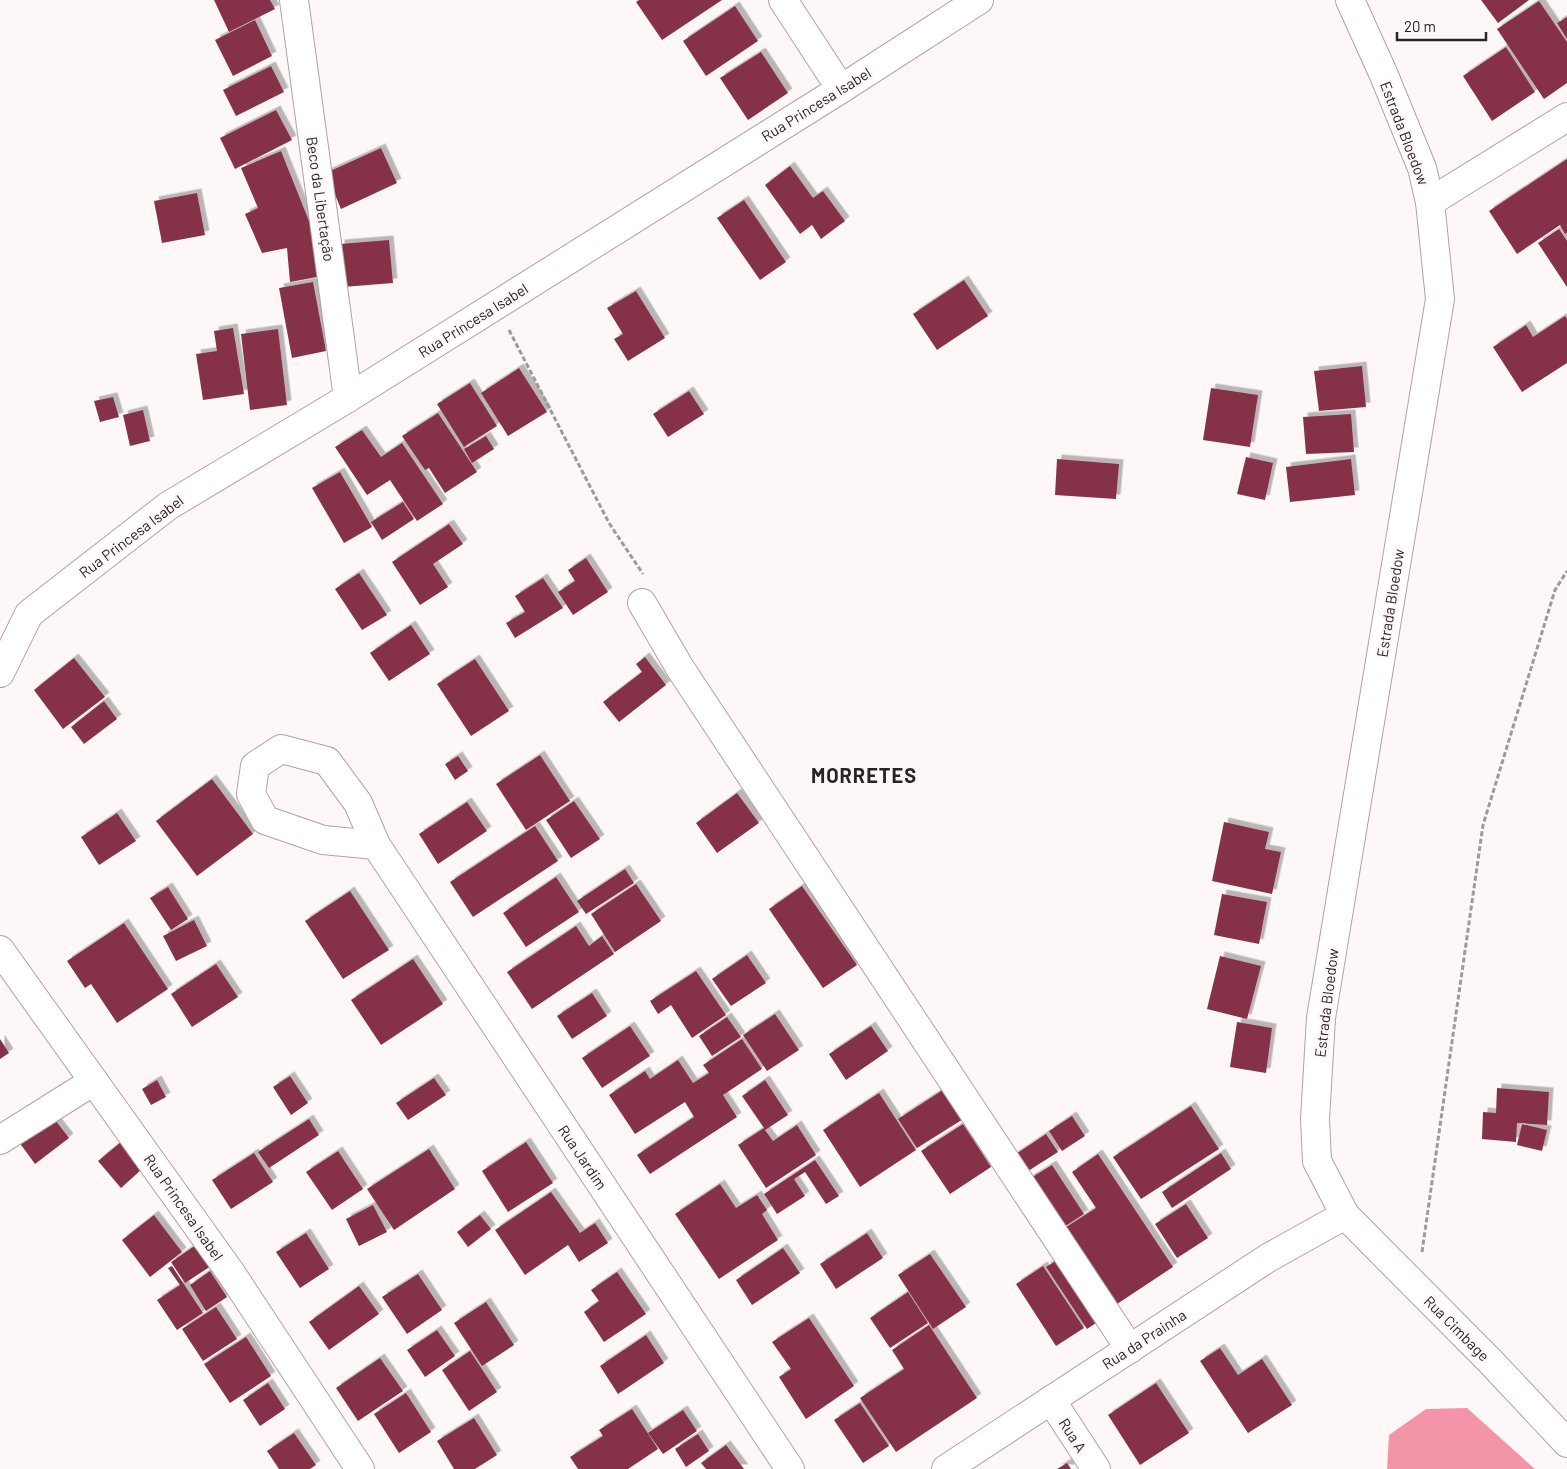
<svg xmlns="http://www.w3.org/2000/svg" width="1567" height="1469" font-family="Barlow,sans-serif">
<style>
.forest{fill:#f494a9}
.building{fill:#853249;filter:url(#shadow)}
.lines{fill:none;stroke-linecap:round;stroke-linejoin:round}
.minor-casing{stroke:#b1a1a4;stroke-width:30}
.path{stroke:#9f999a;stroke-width:3;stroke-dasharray:5 2.5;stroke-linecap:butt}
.minor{stroke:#fff;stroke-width:28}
.labels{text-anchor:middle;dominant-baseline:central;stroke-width:5;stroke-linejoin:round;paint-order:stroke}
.street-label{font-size:15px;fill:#2a2425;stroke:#fef7f8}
.district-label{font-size:20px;font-weight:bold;letter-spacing:1px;fill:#2a2425;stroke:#fef7f8}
</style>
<defs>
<filter id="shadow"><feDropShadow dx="4.5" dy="-4.5" stdDeviation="0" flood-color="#0004"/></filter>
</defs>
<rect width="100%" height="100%" fill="#fef7f8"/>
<polygon class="forest" points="1467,1408 1535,1469 1387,1469 1389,1435 1426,1409"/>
<g class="building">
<polygon points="214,0 270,0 275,9 229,32"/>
<polygon points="639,0 722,0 662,40 636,2"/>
<polygon points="1481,0 1529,0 1498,23"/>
<polygon points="1539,1 1567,42 1567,83 1544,99 1497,29"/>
<polygon points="735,6 758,41 706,76 683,41"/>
<polygon points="1567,17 1567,39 1557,23"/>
<polygon points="255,20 272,56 233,76 215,40"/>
<polygon points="1506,47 1535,92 1492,121 1463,76"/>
<polygon points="761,52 788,93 748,120 720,78"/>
<polygon points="271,66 284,92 236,116 223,90"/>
<polygon points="276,110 292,140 235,169 220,138"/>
<polygon points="381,148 397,183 341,209 326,173"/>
<polygon points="281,151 315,236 317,277 290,282 287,248 262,253 245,214 258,208 241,168"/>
<polygon points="1567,159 1567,233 1565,234 1560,225 1517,254 1489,211"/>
<polygon points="790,166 813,198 823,191 845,221 821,239 812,225 800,234 765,185"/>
<polygon points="197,193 205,235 162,243 154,201"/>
<polygon points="744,200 786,262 760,280 717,218"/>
<polygon points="1559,229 1567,241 1567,287 1538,243"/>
<polygon points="389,240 393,283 343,287 340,244"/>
<polygon points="964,280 988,316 937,350 913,314"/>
<polygon points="313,282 326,351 292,358 279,288"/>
<polygon points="636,291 665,338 628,361 614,339 623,334 607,308"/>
<polygon points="1565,316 1567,319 1567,363 1522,392 1493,347 1526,325 1533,337"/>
<polygon points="233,328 244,394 203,400 196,354 217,351 214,331"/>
<polygon points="278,329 287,405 250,410 241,334"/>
<polygon points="1362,366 1366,407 1319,411 1314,371"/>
<polygon points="519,368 547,412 508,436 481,393"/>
<polygon points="470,383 497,426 464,447 437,404"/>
<polygon points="1211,388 1258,395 1250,447 1203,440"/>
<polygon points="689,391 704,414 668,437 653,414"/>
<polygon points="113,397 119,417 100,422 94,401"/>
<polygon points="143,410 150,441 130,446 123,415"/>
<polygon points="438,413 477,472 445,493 429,468 425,470 402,436"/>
<polygon points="1351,414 1354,452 1306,454 1303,417"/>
<polygon points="362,430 381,457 402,443 443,504 417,521 390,480 367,495 335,447"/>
<polygon points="486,436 494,449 472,463 464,449"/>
<polygon points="1246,457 1273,463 1265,500 1237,494"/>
<polygon points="1057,459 1119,464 1116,499 1055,495"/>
<polygon points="1351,459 1355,495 1290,502 1286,467"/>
<polygon points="340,472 372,527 344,543 312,488"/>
<polygon points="403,502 414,519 382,540 371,522"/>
<polygon points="449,524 463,544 433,564 448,587 420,605 392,562"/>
<polygon points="586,558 608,592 573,615 558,592 575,581 568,570"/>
<polygon points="359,573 387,615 362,630 335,589"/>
<polygon points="543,578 563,608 515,638 506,623 525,612 515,596"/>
<polygon points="411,625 430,654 389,681 370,653"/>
<polygon points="645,657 666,685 619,722 603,702 642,672 636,664"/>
<polygon points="74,658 105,697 63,729 34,690"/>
<polygon points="475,659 509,711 471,736 437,684"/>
<polygon points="104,701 117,719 84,744 71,727"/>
<polygon points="540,755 570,801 526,830 496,784"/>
<polygon points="458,756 468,771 455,780 445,764"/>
<polygon points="212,779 253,834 197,876 156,821"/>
<polygon points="737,793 759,823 717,853 696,823"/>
<polygon points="574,801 600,839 571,858 546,820"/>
<polygon points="467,802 487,831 438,864 419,834"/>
<polygon points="117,813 136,841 99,865 81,837"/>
<polygon points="1224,822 1269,832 1265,849 1281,852 1272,894 1212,881"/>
<polygon points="535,826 558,861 473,917 450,882"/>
<polygon points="625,869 634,883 586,914 577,901"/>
<polygon points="556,877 579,912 526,947 503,913"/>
<polygon points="636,884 661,921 615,952 591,914"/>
<polygon points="802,886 857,965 823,988 769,909"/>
<polygon points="168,887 188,919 171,930 150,898"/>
<polygon points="350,891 389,950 343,979 305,921"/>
<polygon points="1222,894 1267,902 1259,944 1214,935"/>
<polygon points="194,920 207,946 176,961 163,936"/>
<polygon points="124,923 168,989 117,1023 91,984 85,988 67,961"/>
<polygon points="576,926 589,946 602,936 614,954 532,1009 507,972"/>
<polygon points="747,955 766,983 731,1006 712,979"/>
<polygon points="1220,956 1261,966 1247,1019 1207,1009"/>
<polygon points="413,959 443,1004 381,1045 351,1000"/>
<polygon points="216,964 238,997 192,1027 171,994"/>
<polygon points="696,971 726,1015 692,1038 671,1005 658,1014 650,1001"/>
<polygon points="592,993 607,1016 572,1039 557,1016"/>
<polygon points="775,1014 799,1050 767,1071 743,1035"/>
<polygon points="727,1017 741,1037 712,1056 699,1036"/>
<polygon points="1237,1022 1272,1028 1266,1073 1230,1067"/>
<polygon points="630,1026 650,1056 602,1088 582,1058"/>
<polygon points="871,1026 888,1051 846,1080 829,1054"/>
<polygon points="0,1039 9,1053 0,1059"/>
<polygon points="742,1039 762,1069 723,1095 737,1117 650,1174 637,1155 694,1117 685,1102 635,1134 609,1095 645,1071 650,1079 678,1060 693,1083 709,1073 703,1065"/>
<polygon points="290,1076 308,1103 291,1115 273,1087"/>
<polygon points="434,1078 446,1095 408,1120 396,1103"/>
<polygon points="157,1080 166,1097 151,1105 142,1089"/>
<polygon points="765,1080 788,1115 765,1130 773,1141 797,1125 816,1155 766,1188 738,1145 764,1128 742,1096"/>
<polygon points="949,1086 968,1116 917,1148 898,1119"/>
<polygon points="1497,1088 1549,1092 1547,1125 1517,1123 1516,1142 1482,1139 1483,1112 1496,1113"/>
<polygon points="879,1093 916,1150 860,1187 823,1130"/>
<polygon points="1191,1106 1219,1149 1141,1199 1113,1157"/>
<polygon points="52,1116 69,1138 35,1164 19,1142"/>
<polygon points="1072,1116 1085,1136 1062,1151 1049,1131"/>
<polygon points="309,1119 319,1135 269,1168 258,1152"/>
<polygon points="963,1124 991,1167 950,1194 921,1151"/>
<polygon points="1522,1124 1547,1130 1542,1151 1517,1145"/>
<polygon points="1046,1134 1058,1152 1025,1173 1013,1156"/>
<polygon points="121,1142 143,1168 121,1188 98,1161"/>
<polygon points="526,1142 553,1183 508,1212 482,1171"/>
<polygon points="429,1149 455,1189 394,1230 367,1189"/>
<polygon points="338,1151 363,1189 332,1210 306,1172"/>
<polygon points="254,1153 273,1182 231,1209 212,1180"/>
<polygon points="1221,1153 1231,1169 1172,1208 1162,1192"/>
<polygon points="1098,1154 1173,1267 1114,1306 1063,1229 1096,1208 1072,1172"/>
<polygon points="815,1160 839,1196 826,1204 805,1172 794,1179 805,1196 777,1214 764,1194"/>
<polygon points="1052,1165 1084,1214 1061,1229 1029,1179"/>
<polygon points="720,1184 736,1208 757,1195 767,1210 762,1214 778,1240 719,1279 675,1214"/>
<polygon points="551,1192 580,1233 595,1223 608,1243 579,1262 568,1245 525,1275 495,1230"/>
<polygon points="1186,1204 1208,1238 1177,1258 1155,1224"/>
<polygon points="373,1205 387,1232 359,1246 346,1219"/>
<polygon points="154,1215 182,1252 150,1277 122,1240"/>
<polygon points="480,1215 491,1229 468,1247 457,1232"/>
<polygon points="306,1233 329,1269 300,1288 276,1252"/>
<polygon points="867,1233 883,1258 836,1289 820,1264"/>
<polygon points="196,1245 211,1266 185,1283 171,1262"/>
<polygon points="783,1248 800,1273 752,1305 736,1280"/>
<polygon points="930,1254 966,1307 933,1329 898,1275"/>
<polygon points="1062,1257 1102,1319 1087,1329 1046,1267"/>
<polygon points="172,1266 203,1313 177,1330 157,1300 180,1285 168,1268"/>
<polygon points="1043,1266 1084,1328 1056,1346 1016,1284"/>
<polygon points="210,1271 227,1297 206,1311 190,1285"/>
<polygon points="617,1272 646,1314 604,1342 584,1312 599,1301 591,1290"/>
<polygon points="418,1274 442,1310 407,1334 382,1297"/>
<polygon points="359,1286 379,1314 329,1350 309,1322"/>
<polygon points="908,1292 928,1323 890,1348 870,1318"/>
<polygon points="486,1302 514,1345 482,1366 454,1323"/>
<polygon points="216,1307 237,1339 203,1361 182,1329"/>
<polygon points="809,1318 854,1386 806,1419 779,1377 791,1369 772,1342"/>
<polygon points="929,1325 977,1398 896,1452 860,1398 904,1369 892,1350"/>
<polygon points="437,1330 455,1356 425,1377 407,1350"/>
<polygon points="646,1335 664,1363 618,1394 600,1366"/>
<polygon points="246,1337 271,1376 230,1403 204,1364"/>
<polygon points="1220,1348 1238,1375 1262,1359 1292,1405 1248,1433 1200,1361"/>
<polygon points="470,1351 497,1392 469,1411 442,1370"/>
<polygon points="380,1358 403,1391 358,1421 336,1388"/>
<polygon points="268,1383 285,1409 260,1426 243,1400"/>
<polygon points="1156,1383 1189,1433 1140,1465 1108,1415"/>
<polygon points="406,1393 431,1432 399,1453 374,1414"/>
<polygon points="860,1403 889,1446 863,1463 834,1420"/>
<polygon points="632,1409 658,1449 628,1469 578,1469 570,1457 603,1436 599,1430"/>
<polygon points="683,1410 697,1431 663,1454 648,1433"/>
<polygon points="474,1418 497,1455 475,1469 454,1469 437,1441"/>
<polygon points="294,1433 316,1465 310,1469 279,1469 267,1451"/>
<polygon points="698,1434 709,1451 686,1467 675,1449"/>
<polygon points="726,1445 744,1469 706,1469 701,1463"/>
<polygon points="1067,1463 1071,1469 1057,1469"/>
</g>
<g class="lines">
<g class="minor-casing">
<g id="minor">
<polyline points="294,0 348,398"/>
<polyline points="783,0 841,89"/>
<polyline points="1350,0 1383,73 1422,168 1430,202 1440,299 1321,1018 1315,1119 1317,1161 1345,1215 1491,1362 1567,1443"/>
<polyline points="1430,202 1567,117"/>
<polyline points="642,603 680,668 1130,1349"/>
<polyline points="0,673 29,614 168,506 348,398 841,89 979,0"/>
<polyline points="376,845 323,840 265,820 251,794 255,766 281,749 327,761 358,803 376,845 790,1469"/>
<polyline points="0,950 231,1273 360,1469"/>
<polyline points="0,1140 94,1081"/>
<polyline points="1051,1400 1096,1469"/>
<polyline points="946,1469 1268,1258 1345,1215"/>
</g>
</g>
<g class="path">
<polyline points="509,330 609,523 643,574"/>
<polyline points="1422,1252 1483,825 1555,590 1567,571"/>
</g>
<use href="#minor" class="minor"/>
</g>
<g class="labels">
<g class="street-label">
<text transform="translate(816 104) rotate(-32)">Rua Princesa Isabel</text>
<text transform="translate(1405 133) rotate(69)">Estrada Bloedow</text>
<text transform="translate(321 199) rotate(82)">Beco da Libertação</text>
<text transform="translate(473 320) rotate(-32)">Rua Princesa Isabel</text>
<text transform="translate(131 536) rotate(-37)">Rua Princesa Isabel</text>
<text transform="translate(1390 603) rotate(-81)">Estrada Bloedow</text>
<text transform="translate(1326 1003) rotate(-83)">Estrada Bloedow</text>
<text transform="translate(583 1157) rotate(56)">Rua Jardim</text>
<text transform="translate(184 1207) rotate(55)">Rua Princesa Isabel</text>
<text transform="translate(1457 1328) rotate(45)">Rua Cimbage</text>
<text transform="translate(1144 1339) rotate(-33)">Rua da Prainha</text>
<text transform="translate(1073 1435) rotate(57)">Rua A</text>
</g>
<g class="district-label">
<text x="864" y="775">MORRETES</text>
</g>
</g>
<path d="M1397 32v8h89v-8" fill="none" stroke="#2a2425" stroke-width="2.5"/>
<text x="1404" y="32" font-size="15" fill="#2a2425" stroke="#fef7f8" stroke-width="4" paint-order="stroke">20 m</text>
</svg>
